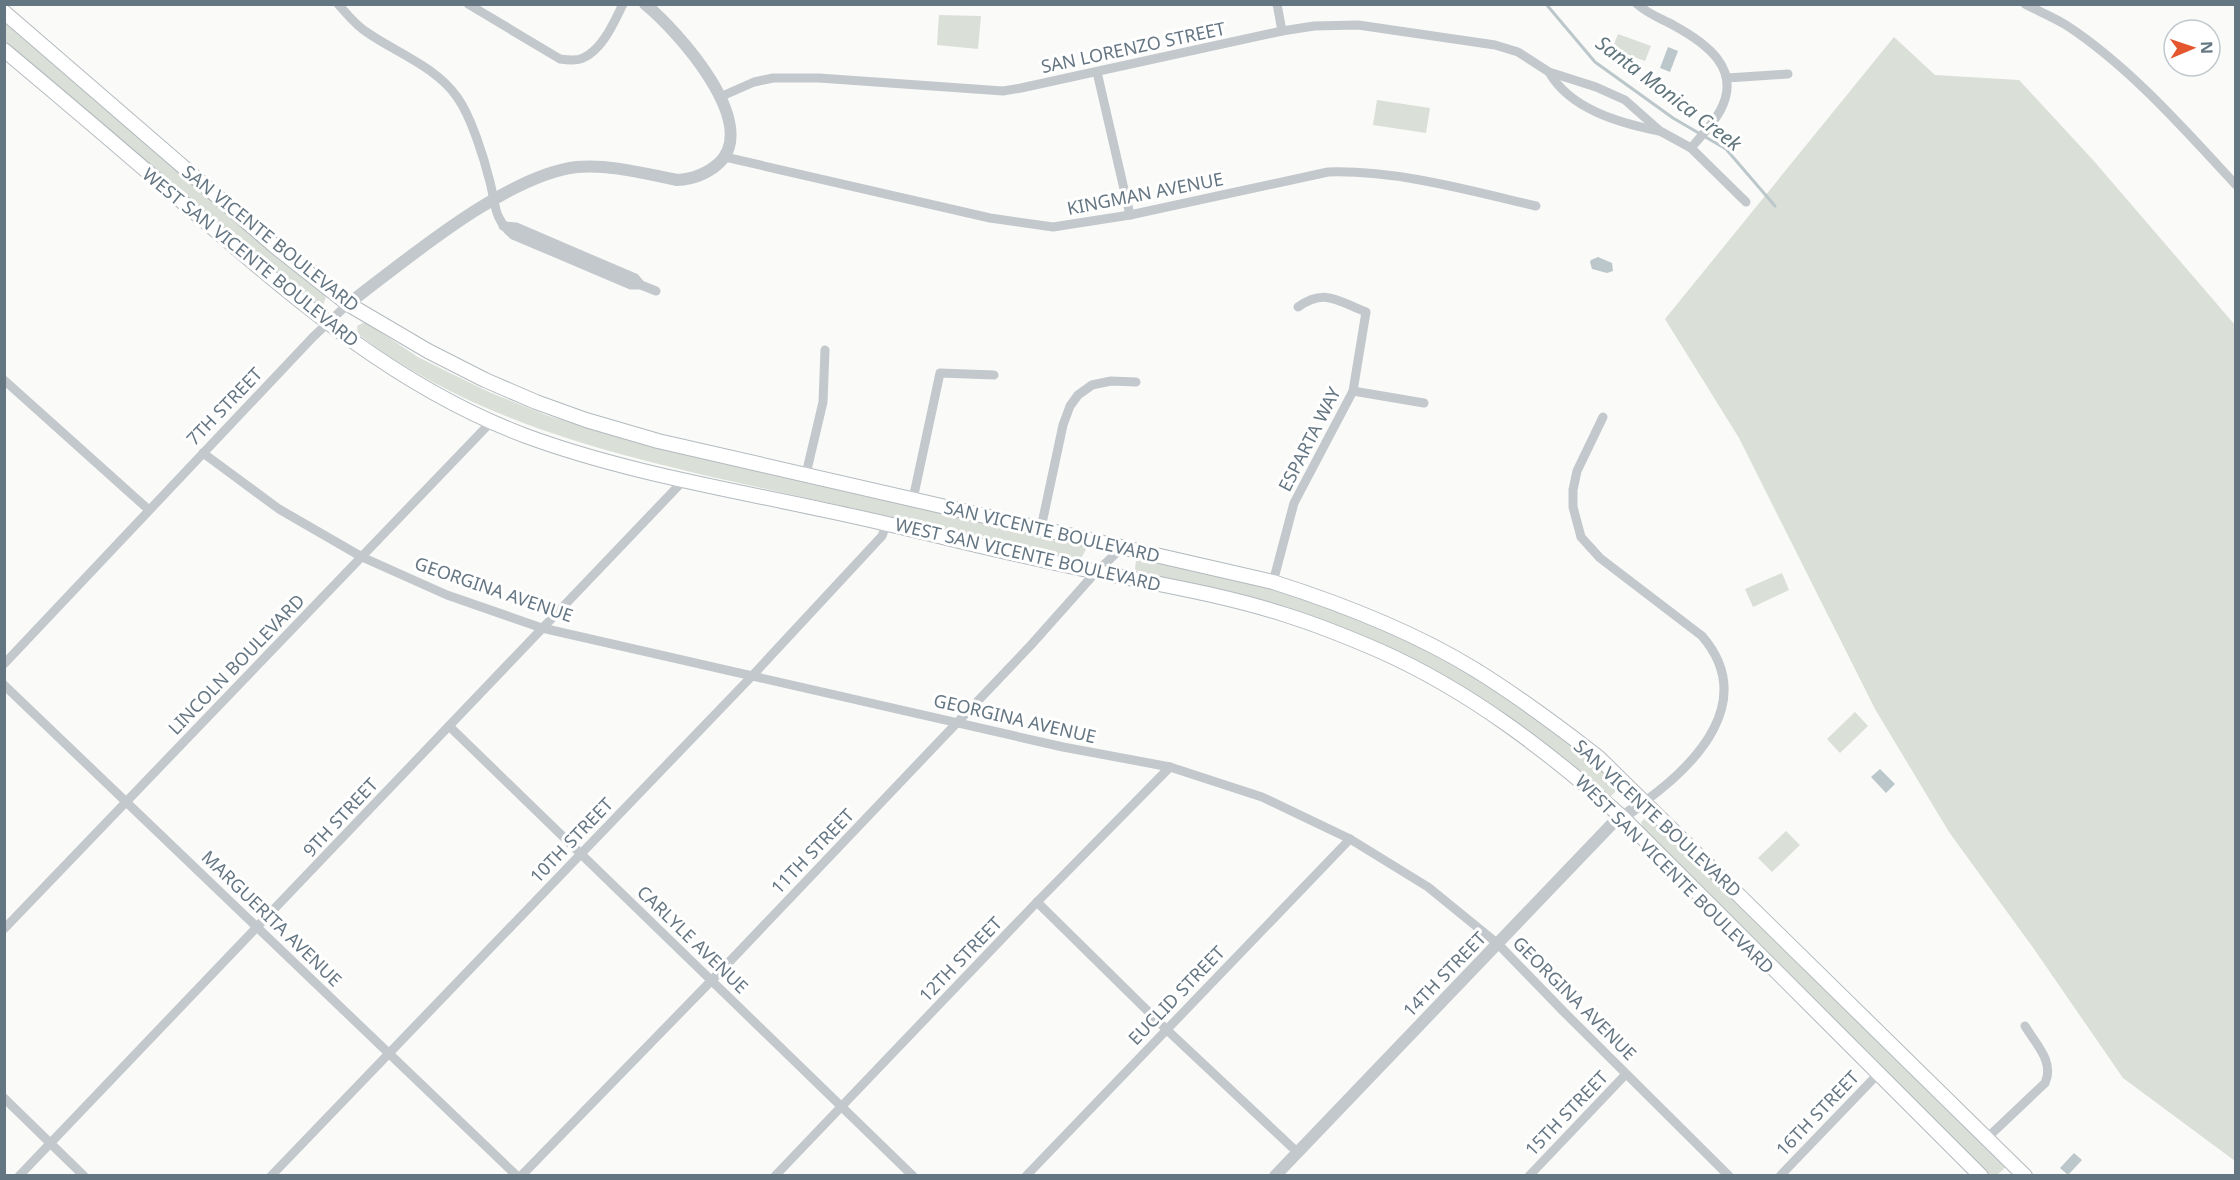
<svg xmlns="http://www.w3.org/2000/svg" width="2240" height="1180" font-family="'Noto Sans',sans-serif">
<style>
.green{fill:#dadfd7}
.water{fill:#bbc7cb}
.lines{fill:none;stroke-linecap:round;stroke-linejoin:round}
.stream{stroke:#bbc7cb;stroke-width:3}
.secondary-casing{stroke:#b3babf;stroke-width:16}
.minor{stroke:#c3c8cc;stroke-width:9}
.tertiary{stroke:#c3c8cc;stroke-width:12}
.secondary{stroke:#fff;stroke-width:14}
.labels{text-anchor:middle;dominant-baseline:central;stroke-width:6;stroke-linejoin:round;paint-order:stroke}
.street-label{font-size:18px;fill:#657683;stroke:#fff}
.water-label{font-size:20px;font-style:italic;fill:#60757c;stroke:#fff}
</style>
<rect width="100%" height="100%" fill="#fafaf8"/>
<g class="green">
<polygon points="939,15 981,16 978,49 937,45"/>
<polygon points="4,21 322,292 326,297 323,305 318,307 312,305 5,43"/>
<polygon points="1618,34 1651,46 1645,61 1612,49"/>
<polygon points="1894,37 1935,75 2019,80 2093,160 2235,325 2235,1161 2123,1078 2034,949 1949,832 1875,709 1739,438 1665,319"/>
<polygon points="1377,100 1430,108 1426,133 1373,125"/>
<path d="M365,322L418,357L446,371L489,392L546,415L631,441L1088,546L1080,560C982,537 883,515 784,493C636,460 481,428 358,334L357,326Z"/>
<path d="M1140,558C1171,564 1203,569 1234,576C1253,581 1272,588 1291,594C1416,634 1517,696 1616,782L1618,789L1611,796L1605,795L1541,741L1475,695L1249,598L1139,573L1135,569L1136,560Z"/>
<polygon points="1782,573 1789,590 1753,607 1745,589"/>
<polygon points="1855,712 1868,726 1840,753 1827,739"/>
<polygon points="1647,817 1651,817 2006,1167 1997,1175 1990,1175 1643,832 1641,822"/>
<polygon points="1786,831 1800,845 1772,872 1758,858"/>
</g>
<g class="water">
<polygon points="1668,47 1678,51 1670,72 1660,68"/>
<polygon points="1598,257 1612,263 1613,271 1607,273 1592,269 1590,262 1591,260"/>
<polygon points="1880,769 1895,784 1886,793 1871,777"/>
<polygon points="2074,1153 2082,1160 2068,1175 2060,1168"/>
</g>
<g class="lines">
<polyline class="stream" points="1546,4 1595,62 1673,118 1726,149 1775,206"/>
<g class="secondary-casing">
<g id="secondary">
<path d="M4,12L277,248L348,304L428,351L485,380L536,402L586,420L658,441L1273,582C1342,604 1412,631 1474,669C1518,696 1558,726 1598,757L2025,1176"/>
<path d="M4,50C65,101 126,153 186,205C292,296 393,386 526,436C624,472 728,489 829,511C919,530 1008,554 1098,572C1161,585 1225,595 1286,615C1318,625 1350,638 1380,651C1470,691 1549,752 1622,817L1981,1176"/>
</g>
</g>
<g class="minor">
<path d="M338,4C347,14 356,26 368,33C397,53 436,67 457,97C471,116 484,158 490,182C496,205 493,218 513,235L631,285H641"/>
<path d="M468,4L560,59C567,60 577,61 583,58C603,49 614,22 623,4"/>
<polyline points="1277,4 1282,31"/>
<path d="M1637,4C1648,14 1660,18 1673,25C1706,43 1743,69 1720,111C1713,124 1701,136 1691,148"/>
<path d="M2025,4C2038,11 2053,17 2066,25C2129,66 2185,130 2236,185"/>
<polyline points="1097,72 1130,215"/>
<path d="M1549,72C1570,109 1619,123 1659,131"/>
<polyline points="1727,78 1788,74"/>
<polyline points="720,97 754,82 773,78 819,78 1003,91 1021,88 1282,31 1314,26 1358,25 1495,45 1518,52 1549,72 1596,87 1625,100 1660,131 1691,148 1746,202"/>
<path d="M725,157L990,218L1053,227L1130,215L1328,172C1397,170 1468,190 1536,206"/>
<polyline points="503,226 516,227 635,278 641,285 656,291"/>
<polyline points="4,380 149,510"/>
<polyline points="1353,391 1424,403"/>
<path d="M1603,417L1577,471L1573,490V507L1581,537L1600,558L1702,636C1757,700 1698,763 1644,802"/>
<polyline points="203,453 279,509 362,557 447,595 542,628 1063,747 1170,767 1262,797 1350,839 1428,887 1498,944 1564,1012 1729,1176"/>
<polyline points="806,474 823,402 825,350"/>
<polyline points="913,499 940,373 994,375"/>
<polyline points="1041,528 1063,425 1070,406 1078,395 1092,385 1111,381 1136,382"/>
<path d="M1273,582L1294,503L1353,391L1366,312C1338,301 1325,288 1298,307"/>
<polyline points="4,664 313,337 348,304"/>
<polyline points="4,685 517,1176"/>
<polyline points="449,726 913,1176"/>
<polyline points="1037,902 1166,1029 1297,1152"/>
<polyline points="4,929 492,421"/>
<polyline points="4,1098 84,1176"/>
<path d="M1987,1138L2045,1083C2055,1062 2035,1043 2025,1026"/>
<polyline points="19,1176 684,480"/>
<polyline points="271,1176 752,676 882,536 887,523"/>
<polyline points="521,1176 712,980 1031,645 1096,572 1123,547"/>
<polyline points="775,1176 1037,902 1170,767"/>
<polyline points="1026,1176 1350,839"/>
<polyline points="1529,1176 1626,1074"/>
<polyline points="1780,1176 1878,1074"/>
</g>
<g class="tertiary">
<path d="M348,304C405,261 506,175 577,167C610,164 646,174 677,180C694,179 707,174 719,163C761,123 677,30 645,4"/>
<polyline points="1275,1176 1611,825 1644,802"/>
</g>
<use href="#secondary" class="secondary"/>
</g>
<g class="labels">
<g class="street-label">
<text transform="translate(1133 47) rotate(-12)">SAN LORENZO STREET</text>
<text transform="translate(1145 193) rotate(-11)">KINGMAN AVENUE</text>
<text transform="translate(271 238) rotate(39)">SAN VICENTE BOULEVARD</text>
<text transform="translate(251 257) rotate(39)">WEST SAN VICENTE BOULEVARD</text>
<text transform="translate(224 406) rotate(-46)">7TH STREET</text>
<text transform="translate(1309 439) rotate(-63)">ESPARTA WAY</text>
<text transform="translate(1052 531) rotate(13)">SAN VICENTE BOULEVARD</text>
<text transform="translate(1028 554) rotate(13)">WEST SAN VICENTE BOULEVARD</text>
<text transform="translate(494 589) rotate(19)">GEORGINA AVENUE</text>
<text transform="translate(236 664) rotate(-46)">LINCOLN BOULEVARD</text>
<text transform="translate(1015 718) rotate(13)">GEORGINA AVENUE</text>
<text transform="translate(340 817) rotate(-47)">9TH STREET</text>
<text transform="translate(1658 818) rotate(43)">SAN VICENTE BOULEVARD</text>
<text transform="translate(571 840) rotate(-46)">10TH STREET</text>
<text transform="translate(812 851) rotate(-46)">11TH STREET</text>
<text transform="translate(1675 874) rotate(45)">WEST SAN VICENTE BOULEVARD</text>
<text transform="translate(272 918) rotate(44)">MARGUERITA AVENUE</text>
<text transform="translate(693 939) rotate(44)">CARLYLE AVENUE</text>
<text transform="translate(960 959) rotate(-46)">12TH STREET</text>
<text transform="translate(1444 974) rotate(-46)">14TH STREET</text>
<text transform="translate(1176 995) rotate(-46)">EUCLID STREET</text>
<text transform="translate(1575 998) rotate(45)">GEORGINA AVENUE</text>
<text transform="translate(1566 1113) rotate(-46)">15TH STREET</text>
<text transform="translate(1817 1113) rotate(-46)">16TH STREET</text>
</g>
<g class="water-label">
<text transform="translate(1669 93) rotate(37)">Santa Monica Creek</text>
</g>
</g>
<rect width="2240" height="1180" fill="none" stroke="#657683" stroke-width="12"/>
<g transform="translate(2192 48) rotate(88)"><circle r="28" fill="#ffffff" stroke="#c1c8cd" stroke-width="1.5"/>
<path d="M0-4.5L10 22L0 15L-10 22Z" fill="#e4572e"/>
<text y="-9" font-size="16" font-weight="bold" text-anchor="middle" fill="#657683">N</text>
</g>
</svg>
